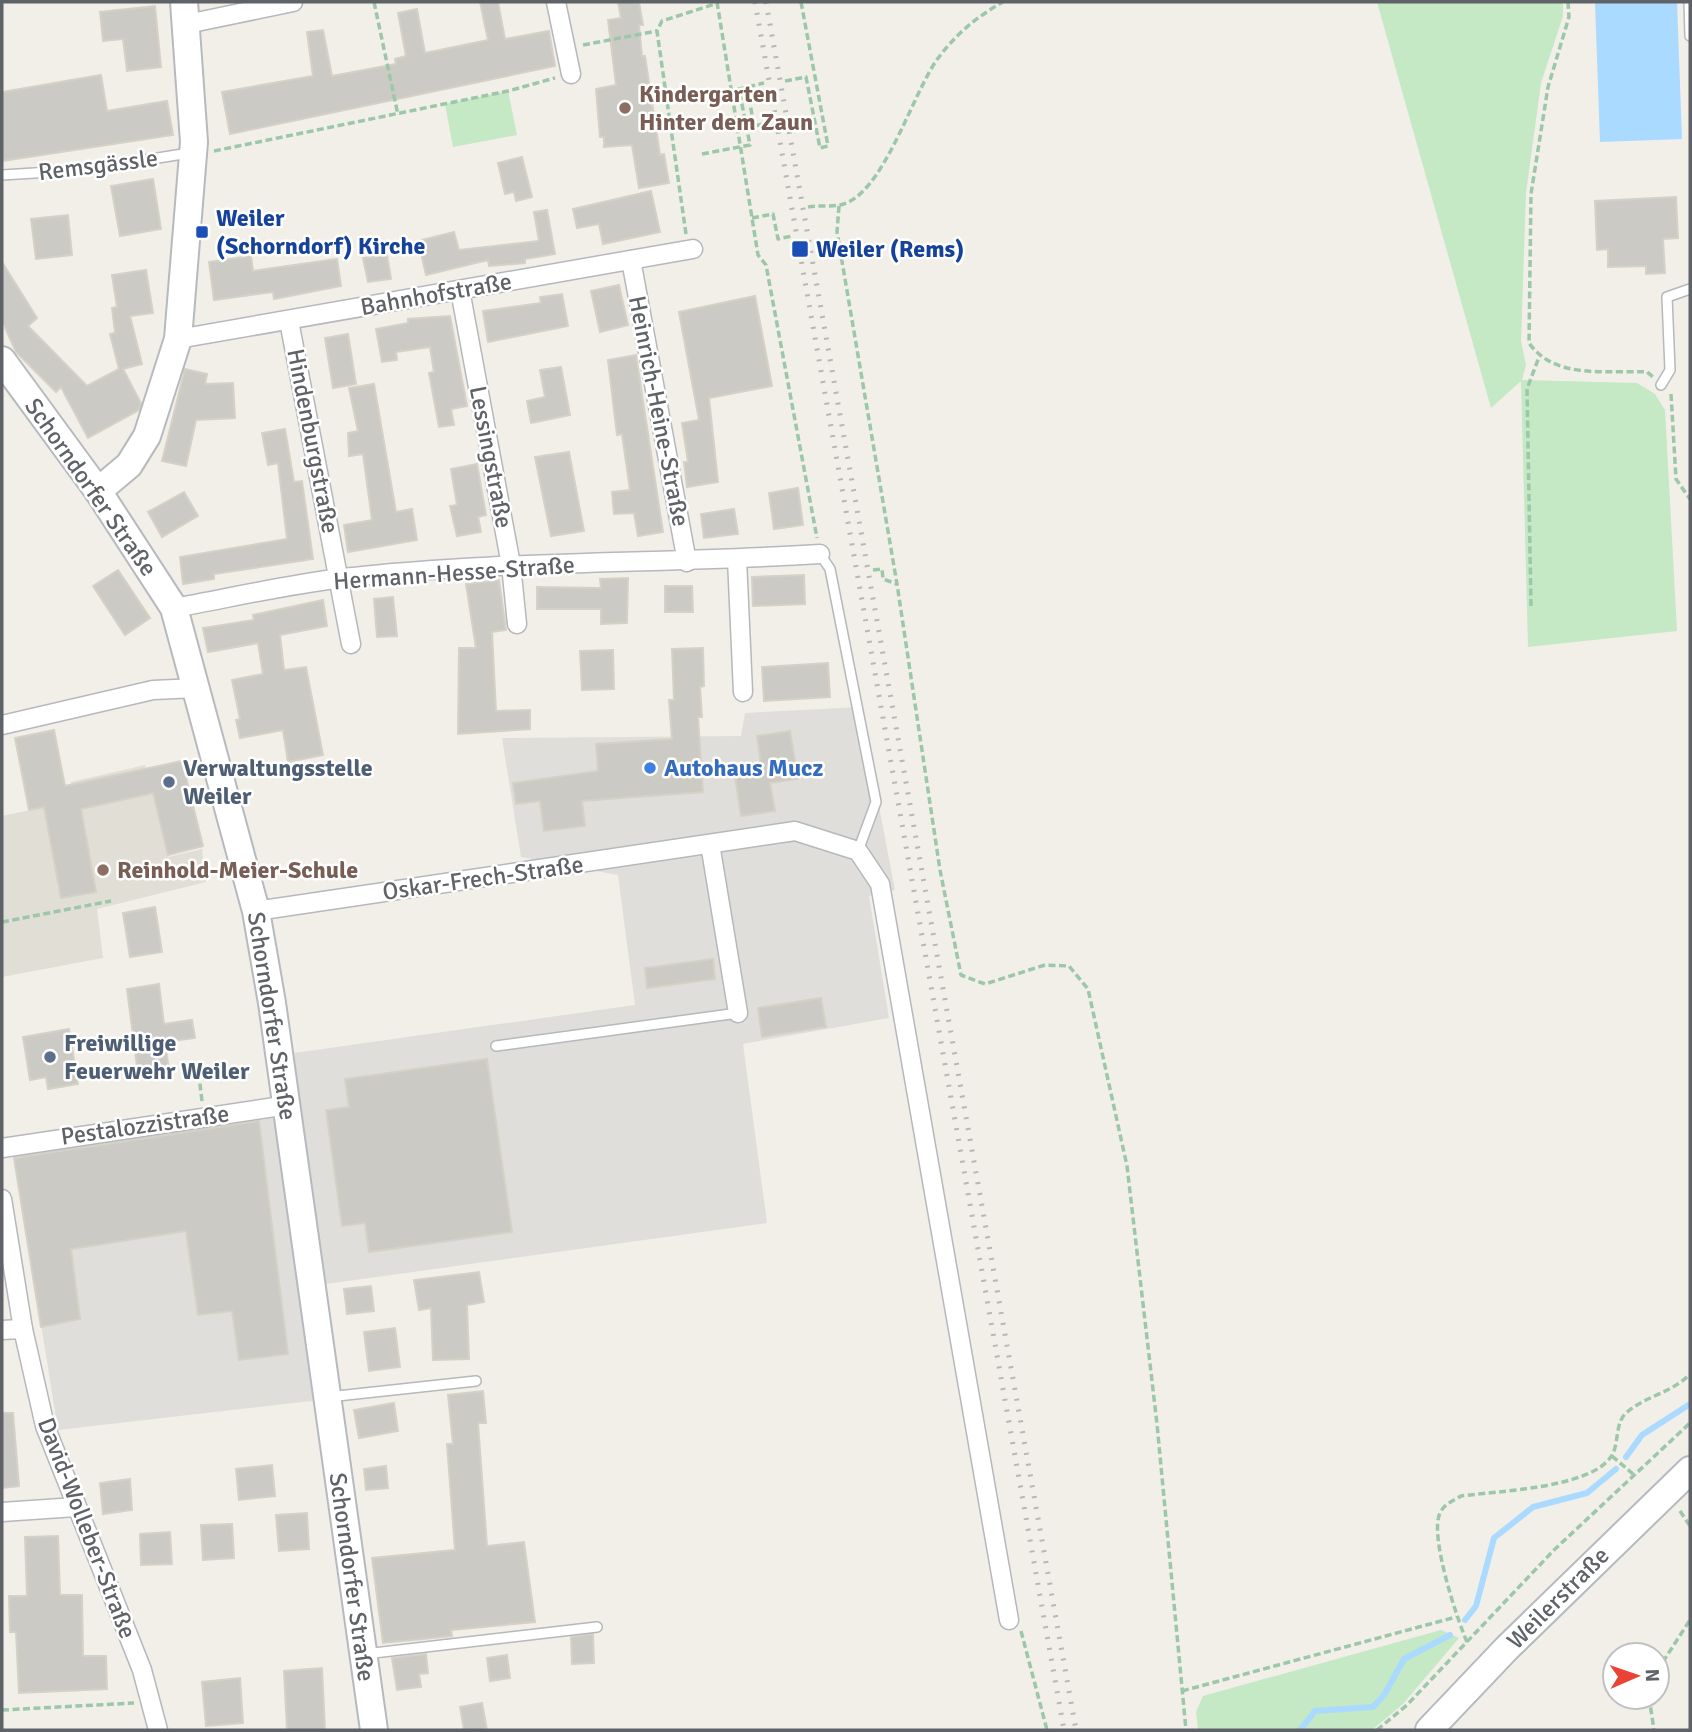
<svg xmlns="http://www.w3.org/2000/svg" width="1692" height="1732" font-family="Signika,sans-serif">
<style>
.industrial{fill:#e0deda}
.education{fill:#e1ded6}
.green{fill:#c5e8c5}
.water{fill:#aadaff}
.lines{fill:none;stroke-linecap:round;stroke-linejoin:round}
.stream{stroke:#aadaff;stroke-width:6}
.building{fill:#cccac5;stroke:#d6d1c6;stroke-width:2}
.lane-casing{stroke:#b5b8bc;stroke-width:12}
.street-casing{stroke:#b5b8bc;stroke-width:21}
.secondary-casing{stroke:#b6babf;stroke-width:30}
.path{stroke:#9cc7a9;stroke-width:3.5;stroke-dasharray:7 3.5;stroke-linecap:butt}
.lane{stroke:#fff;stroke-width:9}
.street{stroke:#fff;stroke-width:18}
.secondary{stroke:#fff;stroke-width:26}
.rail{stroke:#b6b7b8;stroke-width:5;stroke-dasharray:2 9;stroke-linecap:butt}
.education-dot{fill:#8d6e63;stroke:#fff;stroke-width:2.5}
.transit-dot{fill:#1a4fb4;stroke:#fff;stroke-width:2.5}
.shop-dot{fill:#3f7fe0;stroke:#fff;stroke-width:2.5}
.service-dot{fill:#5c6f8a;stroke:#fff;stroke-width:2.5}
.labels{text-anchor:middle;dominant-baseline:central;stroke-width:5;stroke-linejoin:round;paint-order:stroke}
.education-label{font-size:24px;font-weight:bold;fill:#785e54;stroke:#fff;text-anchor:start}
.street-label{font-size:24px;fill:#5f6368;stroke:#fff}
.transit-label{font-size:24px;font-weight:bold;fill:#164399;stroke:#fff;text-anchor:start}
.service-label{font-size:24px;font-weight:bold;fill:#4e5e75;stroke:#fff;text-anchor:start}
.shop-label{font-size:24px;font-weight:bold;fill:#366cbe;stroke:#fff;text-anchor:start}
</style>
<rect width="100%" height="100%" fill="#f1efe8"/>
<polygon class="industrial" points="860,707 895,890 869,896 889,1018 743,1044 767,1223 326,1284 338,1398 58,1430 14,1156 301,1114 294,1053 635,1005 618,875 521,857 502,738 741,736 745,713"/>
<polygon class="education" points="145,765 168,857 202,849 206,882 97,909 103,958 2,977 2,816 74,801 71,782"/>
<g class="green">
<polygon points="1377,2 1563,2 1563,16 1541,83 1526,193 1521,341 1526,365 1522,380 1637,383 1655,394 1665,410 1677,631 1528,647 1521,381 1491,408"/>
<polygon points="508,91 517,135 453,147 445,104"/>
<polygon points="1441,1630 1459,1638 1403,1704 1372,1730 1198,1730 1196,1712 1203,1696"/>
</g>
<polygon class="water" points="1595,2 1677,2 1682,139 1600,142"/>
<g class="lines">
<g class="stream">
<polyline points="1626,1457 1642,1435 1690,1404"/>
<polyline points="1465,1620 1476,1606 1494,1538 1533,1507 1587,1493 1616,1469"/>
<polyline points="1300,1730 1315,1711 1373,1707 1384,1695 1404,1659 1450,1635"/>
</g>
</g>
<g class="building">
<polygon points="480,2 498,2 505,39 549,31 555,66 230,134 222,92 313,76 307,32 323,30 332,76 396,64 395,59 406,56 398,13 417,9 425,53 488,40"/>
<polygon points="618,2 639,2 643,25 639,25 642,56 645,56 660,155 664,154 669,183 639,188 632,145 604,147 604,137 600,137 596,89 616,85 608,20 621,18"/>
<polygon points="155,6 161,67 127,71 123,39 103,41 100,12"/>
<polygon points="101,75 107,111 167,101 173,135 2,161 2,92"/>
<polygon points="522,157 532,197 516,201 514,192 505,194 498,163"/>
<polygon points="153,179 161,229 120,236 111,186"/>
<polygon points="651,191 660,232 603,244 599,224 577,228 573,209"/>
<polygon points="1676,197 1678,238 1663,239 1665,273 1646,274 1646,266 1608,267 1608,249 1597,250 1595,201"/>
<polygon points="547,210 555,254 525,259 525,263 489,266 488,260 426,275 418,241 454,232 459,250 539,241 534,212"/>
<polygon points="68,215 72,255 36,259 31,219"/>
<polygon points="387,255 391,279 368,282 363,258"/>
<polygon points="251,256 253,271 337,259 341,286 274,299 273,292 214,300 209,262"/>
<polygon points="2,262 37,318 28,326 87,386 119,369 110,334 115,333 112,308 117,307 112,275 146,270 153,313 130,316 142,364 123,369 141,403 139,410 88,438 61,387 56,392 16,352 2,321"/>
<polygon points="619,285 628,325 600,332 591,291"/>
<polygon points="562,294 568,326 488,342 483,311 541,303 540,297"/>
<polygon points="755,296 772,386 709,398 718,482 687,487 684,462 688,462 682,423 699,420 679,312"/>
<polygon points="450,316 467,406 451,409 454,425 439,427 429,373 434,372 430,347 396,352 397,360 382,362 376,329 408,323 408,319"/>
<polygon points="348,334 356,384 333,388 325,338"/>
<polygon points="636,355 663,532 638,536 634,513 614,514 612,492 630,490 622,434 617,435 608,360"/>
<polygon points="561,367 570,415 531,423 527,401 545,397 540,370"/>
<polygon points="185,369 207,374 205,384 233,383 235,418 196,420 186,466 162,461"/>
<polygon points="374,384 396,512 412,509 417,540 348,552 344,525 372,520 363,454 349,456 348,433 358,431 349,388"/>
<polygon points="285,429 294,482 302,481 313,559 214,574 214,579 183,584 180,557 287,539 278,463 268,465 262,433"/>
<polygon points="569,452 584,531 551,536 535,457"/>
<polygon points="477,464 486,515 478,517 481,532 457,536 450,506 457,505 451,469"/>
<polygon points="798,488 803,525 774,529 769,493"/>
<polygon points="184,492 198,516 162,537 148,512"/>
<polygon points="734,509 738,534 704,538 701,514"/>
<polygon points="118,570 150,618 125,635 93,586"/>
<polygon points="804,575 805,604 753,606 752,577"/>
<polygon points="628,578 627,623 601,624 601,609 537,609 537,587 601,588 600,579"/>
<polygon points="499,580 506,630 492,632 496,711 530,710 530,729 458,734 459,648 476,648 466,584"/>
<polygon points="665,586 692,586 693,612 665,612"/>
<polygon points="393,597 397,636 377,637 374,599"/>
<polygon points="323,600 327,626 280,635 284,670 306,667 323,755 288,762 283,730 240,738 236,720 240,719 232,680 263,674 258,643 208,652 203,628 254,620 253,615"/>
<polygon points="703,648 704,686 700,687 702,717 698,717 703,792 582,801 585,826 544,831 540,801 516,804 513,783 598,771 596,744 672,739 669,700 674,700 672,649"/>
<polygon points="613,650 614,689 582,690 580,651"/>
<polygon points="828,663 830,697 764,701 762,667"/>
<polygon points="54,730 65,786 182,761 203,846 168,855 153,793 81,809 96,892 61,898 44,807 29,810 15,738"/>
<polygon points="790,731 798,779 770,783 775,811 741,816 735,776 762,772 757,736"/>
<polygon points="155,907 162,952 130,957 123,913"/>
<polygon points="713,959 715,979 647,988 645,968"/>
<polygon points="159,984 164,1024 192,1020 195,1038 165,1042 169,1070 138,1074 127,989"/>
<polygon points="821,998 826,1027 762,1037 758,1008"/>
<polygon points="69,1029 78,1084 48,1089 46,1077 30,1080 23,1037"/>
<polygon points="487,1059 512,1232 369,1252 365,1223 342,1226 326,1110 349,1107 345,1079"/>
<polygon points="259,1121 288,1354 239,1360 232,1311 198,1315 186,1231 71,1249 80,1319 41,1327 14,1158"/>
<polygon points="479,1272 484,1302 467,1305 469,1359 433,1360 431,1308 419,1310 414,1280"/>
<polygon points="371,1286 374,1311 347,1314 344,1289"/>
<polygon points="395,1328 400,1367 369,1371 364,1332"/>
<polygon points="483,1391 486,1423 478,1423 487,1546 524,1542 535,1622 451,1630 452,1636 383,1643 372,1558 455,1550 447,1444 453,1444 448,1395"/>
<polygon points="394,1403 398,1431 359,1438 354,1410"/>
<polygon points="2,1413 13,1413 19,1486 2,1488"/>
<polygon points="272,1465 275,1496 239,1500 236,1469"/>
<polygon points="386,1466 388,1488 366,1490 364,1469"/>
<polygon points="130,1479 132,1510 103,1514 100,1483"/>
<polygon points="307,1513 309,1549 279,1551 276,1515"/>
<polygon points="232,1524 234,1558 203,1560 201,1525"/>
<polygon points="170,1532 172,1564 141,1565 140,1534"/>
<polygon points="58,1536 60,1595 82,1595 83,1656 106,1656 107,1689 19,1693 16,1632 10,1632 9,1596 27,1596 25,1537"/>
<polygon points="593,1634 594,1663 572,1664 571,1637"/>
<polygon points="426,1654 428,1673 419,1674 421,1687 397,1690 392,1658"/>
<polygon points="507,1655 510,1678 490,1681 487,1658"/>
<polygon points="322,1668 325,1730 287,1730 284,1671"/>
<polygon points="240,1678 243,1723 206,1726 202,1682"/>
<polygon points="482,1703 487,1730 464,1730 460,1707"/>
</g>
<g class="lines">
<g class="lane-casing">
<g id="lane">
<polyline points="1689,2 1690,36"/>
<polyline points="2,175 83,170 189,153"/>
<polyline points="1661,385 1670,370 1667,297 1690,289"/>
<polyline points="820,554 830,569 876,802 858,851"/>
<polyline points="496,1046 738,1013"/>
<polyline points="328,1397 476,1381"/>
<polyline points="365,1654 597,1627"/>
</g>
</g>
<g class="street-casing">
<g id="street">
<polyline points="556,2 571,74"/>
<polyline points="187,24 293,2"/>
<polyline points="631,260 687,562"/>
<polyline points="460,290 511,565 517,624"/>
<polyline points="289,321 351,644"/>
<polyline points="178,339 693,249"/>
<polyline points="737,559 743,692"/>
<path d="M174,608C229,598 285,585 342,578C500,560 661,564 820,554"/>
<polyline points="2,725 153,690 197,688"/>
<polyline points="710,844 738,1013"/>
<polyline points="256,911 795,831 858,851 880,884 1009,1620"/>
<polyline points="2,1148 288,1105"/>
<polyline points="2,1199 23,1329 45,1426 142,1670 158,1730"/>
<polyline points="2,1330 23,1329"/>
<polyline points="2,1512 76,1507"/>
</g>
</g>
<g class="secondary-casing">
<g id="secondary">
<polyline points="2,360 98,491 174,608 256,911 272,1003 374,1730"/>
<polyline points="98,491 129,465 147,436 178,339 194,142 184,2"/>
<polyline points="1429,1730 1507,1648 1690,1470"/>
</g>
</g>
<g class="path">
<polyline points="374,2 398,115"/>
<polyline points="717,2 758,255 766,265 817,538"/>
<path d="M1568,2L1569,17L1548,87L1531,194L1529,343C1555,380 1606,370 1647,372L1653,377"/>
<polyline points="583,45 657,31"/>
<polyline points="785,81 806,77 820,148 828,146 801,2"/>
<polyline points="747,87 754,126 771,122"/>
<polyline points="214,151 508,91 555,78"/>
<polyline points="702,154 750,145 739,89 764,83"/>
<polyline points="839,206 837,232 897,584 940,870 961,975 985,984 1045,965 1069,966 1088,989 1127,1166 1157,1424 1186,1730"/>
<path d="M808,207C818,205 830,207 840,205C884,196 912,92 939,57C957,33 978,16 1003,2"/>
<polyline points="752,218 773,214 778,239 792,236"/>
<polyline points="686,234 657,31 662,21 718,3"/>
<polyline points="1671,394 1676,479 1690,499"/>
<polyline points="873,570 882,569 883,579 897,584"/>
<polyline points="1531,606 1527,389 1539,357"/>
<polyline points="2,922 111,901"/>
<polyline points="202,1101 199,1076 208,1075 213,1067"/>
<polyline points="1612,1456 1633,1474"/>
<polyline points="1680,1511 1690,1526"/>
<polyline points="1021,1631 1047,1730"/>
<path d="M1467,1642C1457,1619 1429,1535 1440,1513C1444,1504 1453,1501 1461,1496C1498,1491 1588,1488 1610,1458C1620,1446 1614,1424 1626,1413C1645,1396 1672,1393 1690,1374"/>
<polyline points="1657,1671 1690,1620"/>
<polyline points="1182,1691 1456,1617"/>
<polyline points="1649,1697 1654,1730"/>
<polyline points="2,1710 134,1703"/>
<polyline points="1377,1730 1407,1705 1554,1550 1690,1423"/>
</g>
<use href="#lane" class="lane"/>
<use href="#street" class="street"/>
<use href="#secondary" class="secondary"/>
<g class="rail">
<polyline points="755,2 1064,1730"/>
<polyline points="766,2 1076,1730"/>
</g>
</g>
<g class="education-dot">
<circle cx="625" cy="108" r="7"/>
<circle cx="103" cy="870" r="7"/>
</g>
<g class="transit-dot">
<rect x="195" y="225" width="14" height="14" rx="3.5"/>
<rect x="791" y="240" width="18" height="18" rx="3.5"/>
</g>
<circle class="shop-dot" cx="650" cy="768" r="7"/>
<g class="service-dot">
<circle cx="169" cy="782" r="7"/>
<circle cx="50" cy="1057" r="7"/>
</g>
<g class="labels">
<g class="education-label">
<text x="639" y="94">Kindergarten<tspan x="639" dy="28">Hinter dem Zaun</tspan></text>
<text x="117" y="870">Reinhold-Meier-Schule</text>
</g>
<g class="street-label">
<text transform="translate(98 165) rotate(-7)">Remsgässle</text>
<text transform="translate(436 294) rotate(-10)">Bahnhofstraße</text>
<text transform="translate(659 411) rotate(79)">Heinrich-Heine-Straße</text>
<text transform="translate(313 441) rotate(79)">Hindenburgstraße</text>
<text transform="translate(491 457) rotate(79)">Lessingstraße</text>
<text transform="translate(91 487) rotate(55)">Schorndorfer Straße</text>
<text transform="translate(454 573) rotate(-4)">Hermann-Hesse-Straße</text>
<text transform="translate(483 878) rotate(-8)">Oskar-Frech-Straße</text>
<text transform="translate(272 1016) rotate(81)">Schorndorfer Straße</text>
<text transform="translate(145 1125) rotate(-8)">Pestalozzistraße</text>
<text transform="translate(87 1528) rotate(69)">David-Wolleber-Straße</text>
<text transform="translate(352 1577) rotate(82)">Schorndorfer Straße</text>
<text transform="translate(1558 1598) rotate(-45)">Weilerstraße</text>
</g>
<g class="transit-label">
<text x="216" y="218">Weiler<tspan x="216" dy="28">(Schorndorf) Kirche</tspan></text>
<text x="816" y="249">Weiler (Rems)</text>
</g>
<g class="service-label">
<text x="183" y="768">Verwaltungsstelle<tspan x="183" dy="28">Weiler</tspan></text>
<text x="64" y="1043">Freiwillige<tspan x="64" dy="28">Feuerwehr Weiler</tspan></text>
</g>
<g class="shop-label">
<text x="664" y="768">Autohaus Mucz</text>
</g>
</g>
<rect width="1692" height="1732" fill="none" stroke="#5f6368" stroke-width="7"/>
<g transform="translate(1636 1676) rotate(88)"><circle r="33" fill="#ffffff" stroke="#bfc1c3" stroke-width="2"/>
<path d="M0-5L12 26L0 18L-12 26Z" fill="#ea4335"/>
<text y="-10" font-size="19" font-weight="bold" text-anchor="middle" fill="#5f6368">N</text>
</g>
</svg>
